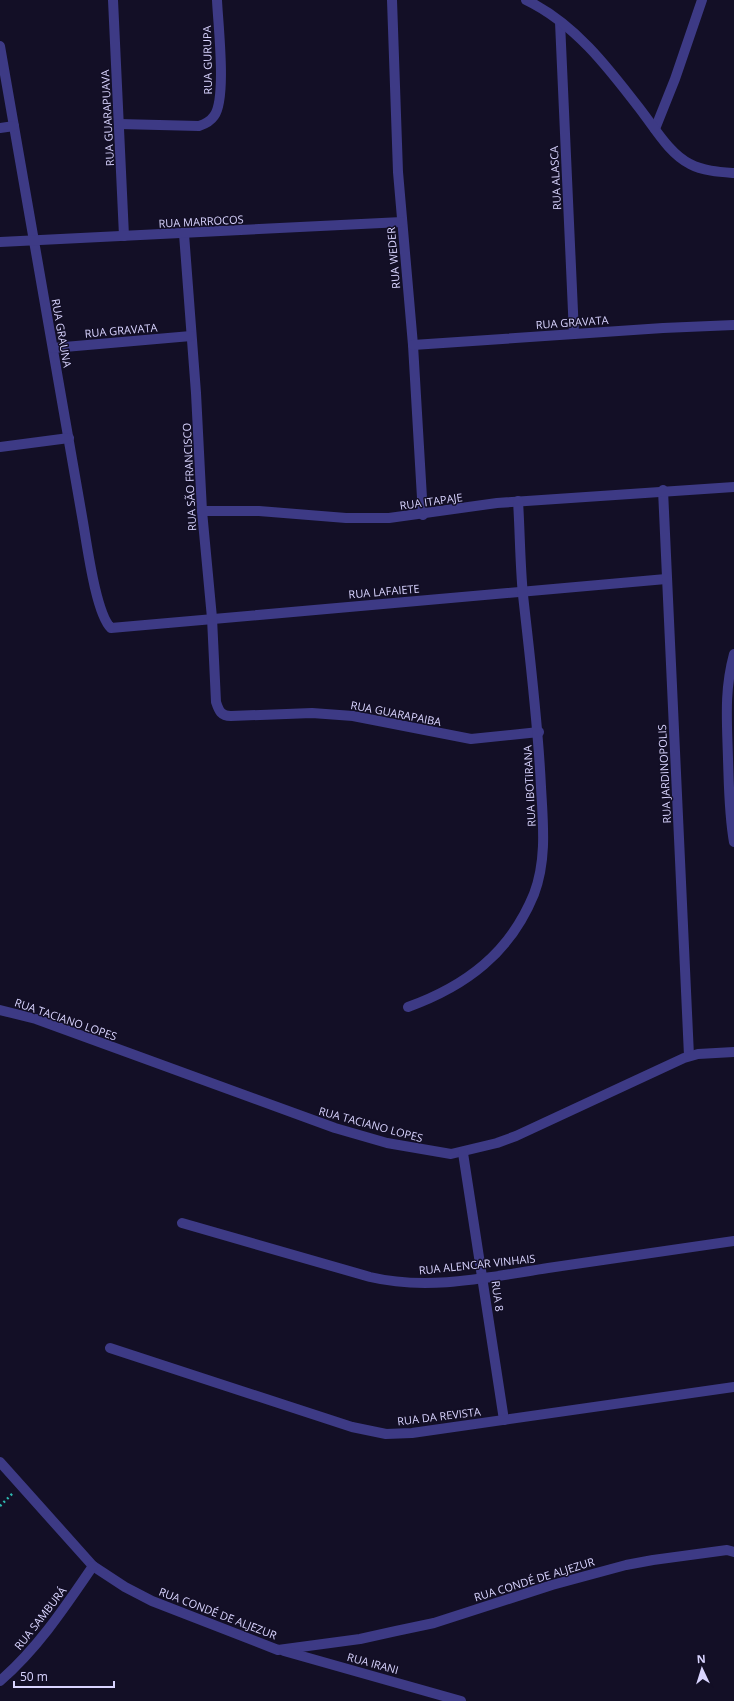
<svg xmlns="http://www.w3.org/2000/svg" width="734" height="1701" font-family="'Open Sans',sans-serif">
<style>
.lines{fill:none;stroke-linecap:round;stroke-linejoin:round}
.path{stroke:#2fb8b0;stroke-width:2.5;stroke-dasharray:2 3;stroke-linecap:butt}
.minor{stroke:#3d3a85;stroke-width:10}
.tertiary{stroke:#3d3a85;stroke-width:10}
.labels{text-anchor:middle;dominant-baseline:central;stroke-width:3;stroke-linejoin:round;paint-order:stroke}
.street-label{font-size:11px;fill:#d9d4ff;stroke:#130f26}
</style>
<rect width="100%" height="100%" fill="#130f26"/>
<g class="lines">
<polyline class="path" points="0,1506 14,1492"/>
<g class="minor">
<polyline points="113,0 124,236"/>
<polyline points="392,0 398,172 413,345 423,515"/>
<polyline points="560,22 574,334"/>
<path d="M0,46L83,522C87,545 96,614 111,628L666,579"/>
<path d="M119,124L199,126C205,124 210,122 214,116C227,99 218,24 217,0"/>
<polyline points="0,128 14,126"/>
<polyline points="655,129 675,79 702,0"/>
<path d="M184,234L196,393L202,511L212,618L216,702C219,711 221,716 231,716L312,713L353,716L471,739L539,732"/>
<polyline points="0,242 402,222"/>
<polyline points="413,345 663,328 734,325"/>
<polyline points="53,348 191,336"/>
<polyline points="0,447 69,438"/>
<polyline points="663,490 689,1056"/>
<polyline points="202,511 259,511 346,518 389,518 497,503 734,487"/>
<path d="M734,654C724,691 727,721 728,759C729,787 729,814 734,842"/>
<path d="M408,1007C466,986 510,953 534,894C547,860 543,823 541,787C538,722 530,659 523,595C520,564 520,532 518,501"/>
<polyline points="0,1010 36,1019 335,1128 387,1143 451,1154 497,1143 516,1136 684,1058 698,1054 734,1052"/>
<polyline points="463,1153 504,1420"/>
<path d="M182,1223L370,1277C429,1291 490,1277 548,1268C610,1259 672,1250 734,1241"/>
<polyline points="110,1348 352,1427 386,1434 412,1433 734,1387"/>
<polyline points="0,1462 93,1566 125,1587 152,1601 278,1650 360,1639 396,1631 434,1623 552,1585 626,1565 653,1560 727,1550 734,1552"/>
<polyline points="284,1651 461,1701"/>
<path d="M0,1681C38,1648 65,1607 93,1566"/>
</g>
<path class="tertiary" d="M526,0C576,24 610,70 643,113C656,130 670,154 690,164C703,171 720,172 734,173"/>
</g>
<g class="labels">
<g class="street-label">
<text transform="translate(207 60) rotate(-91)">RUA GURUPA</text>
<text transform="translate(107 118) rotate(-93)">RUA GUARAPUAVA</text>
<text transform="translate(555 178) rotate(-93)">RUA ALASCA</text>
<text transform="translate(201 221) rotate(-3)">RUA MARROCOS</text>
<text transform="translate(393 258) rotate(-95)">RUA WEDER</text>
<text transform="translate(572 322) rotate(-4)">RUA GRAVATA</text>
<text transform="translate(121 330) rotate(-5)">RUA GRAVATA</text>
<text transform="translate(62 333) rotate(80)">RUA GRAUNA</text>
<text transform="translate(189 477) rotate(-93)">RUA SÃO FRANCISCO</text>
<text transform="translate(431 501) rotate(-8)">RUA ITAPAJE</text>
<text transform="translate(384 591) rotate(-5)">RUA LAFAIETE</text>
<text transform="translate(396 713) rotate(11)">RUA GUARAPAIBA</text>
<text transform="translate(664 774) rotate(-93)">RUA JARDINOPOLIS</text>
<text transform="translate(529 786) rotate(-93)">RUA IBOTIRANA</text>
<text transform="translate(66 1019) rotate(19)">RUA TACIANO LOPES</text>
<text transform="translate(371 1124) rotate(15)">RUA TACIANO LOPES</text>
<text transform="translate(477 1264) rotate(-6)">RUA ALENCAR VINHAIS</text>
<text transform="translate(498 1296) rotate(82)">RUA 8</text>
<text transform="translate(439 1416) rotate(-7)">RUA DA REVISTA</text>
<text transform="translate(534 1579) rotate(-17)">RUA CONDÉ DE ALJEZUR</text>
<text transform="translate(218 1613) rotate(21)">RUA CONDÉ DE ALJEZUR</text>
<text transform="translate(40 1618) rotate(-52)">RUA SAMBURÁ</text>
<text transform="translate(373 1663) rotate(15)">RUA IRANI</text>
</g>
</g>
<g transform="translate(702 1669) rotate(356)" stroke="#130f26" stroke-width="3" paint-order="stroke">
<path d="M0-3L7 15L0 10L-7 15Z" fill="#d9d4ff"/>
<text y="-6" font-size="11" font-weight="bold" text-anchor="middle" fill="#d9d4ff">N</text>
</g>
<path d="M14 1681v6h100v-6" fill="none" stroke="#d9d4ff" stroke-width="2"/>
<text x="20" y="1681" font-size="12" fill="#d9d4ff" stroke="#130f26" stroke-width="3" paint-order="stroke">50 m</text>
</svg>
